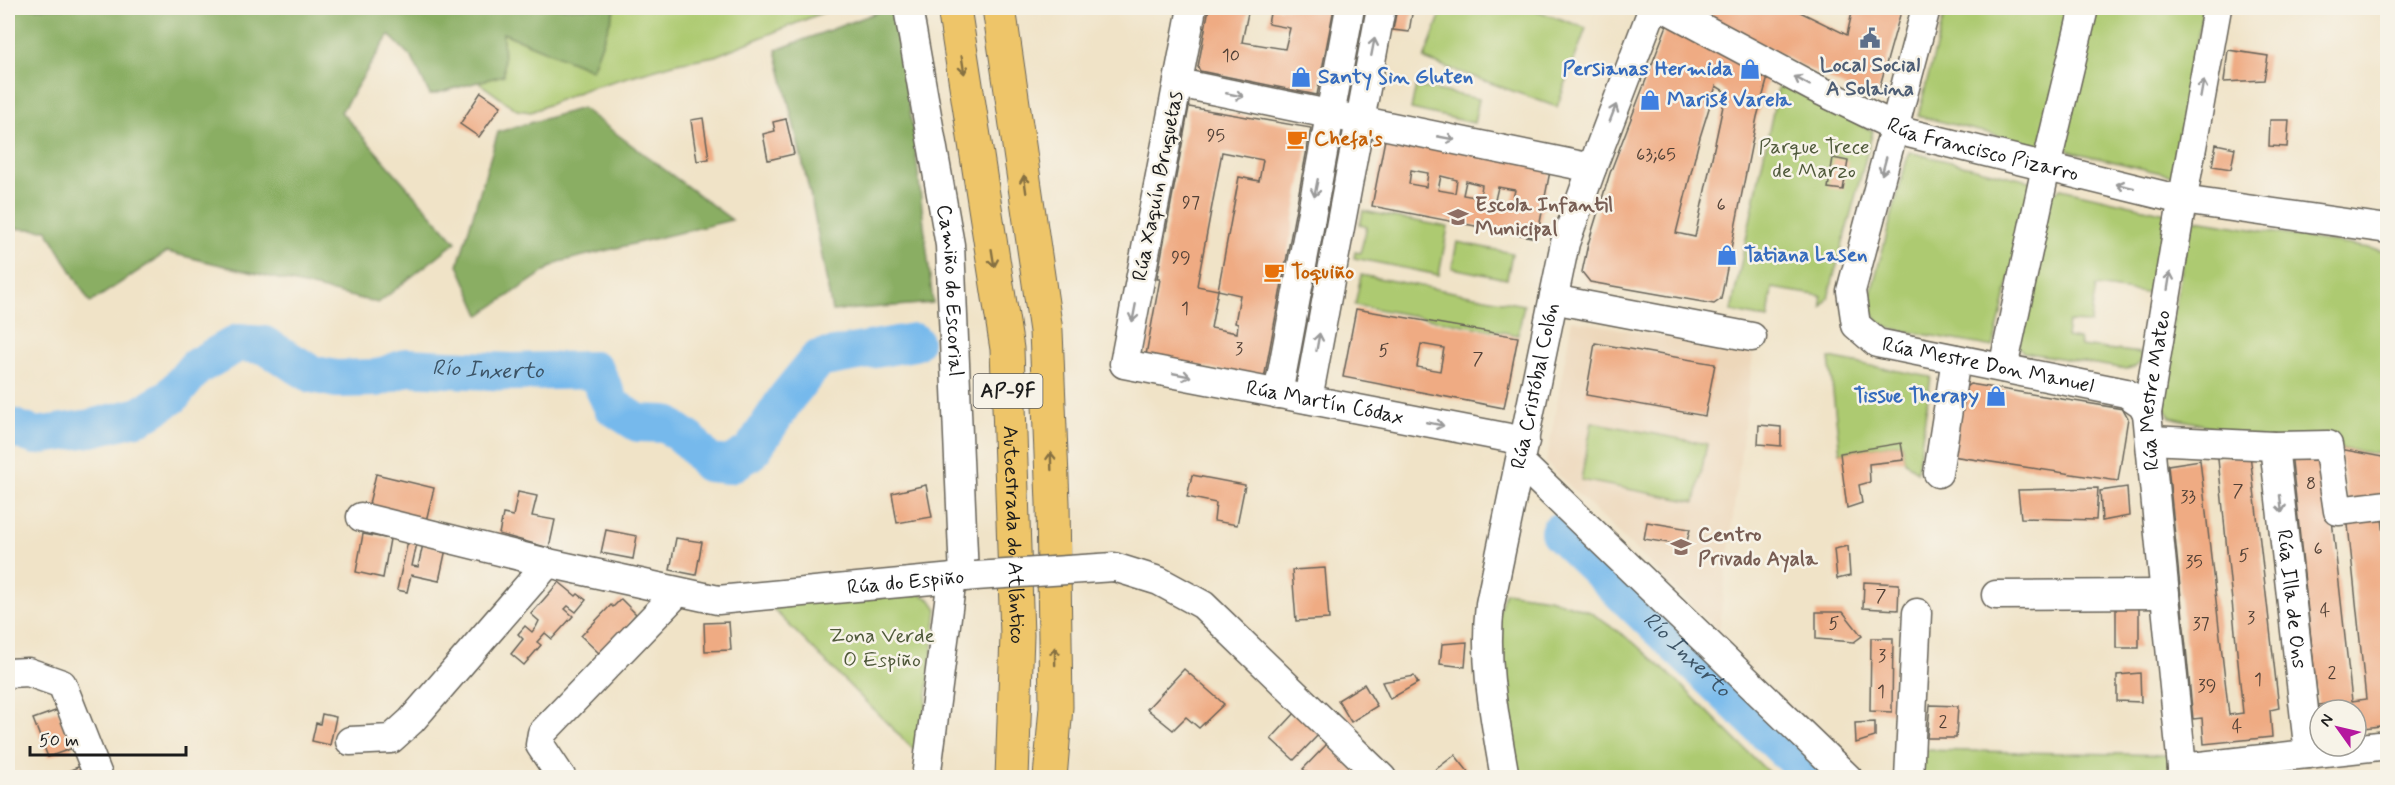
<svg xmlns="http://www.w3.org/2000/svg" width="2395" height="785" font-family="Mynerve,sans-serif">
<style>
.built{fill:#edd7ba}
.green{fill:#adca71;stroke:#647346;stroke-width:1.5}
.forest{fill:#8aae63;stroke:#536540;stroke-width:1.5}
.lines{fill:none;stroke-linecap:round;stroke-linejoin:round}
.river{stroke:#76b9ec;stroke-width:38}
.building{fill:#efab83;fill-rule:evenodd}
.minor-casing{stroke:#666258;stroke-width:31}
.highway-casing{stroke:#666258;stroke-width:35}
.minor{stroke:#fff;stroke-width:28}
.highway{stroke:#eec569;stroke-width:33}
.minor-bridge-casing{stroke:#666258;stroke-width:31;stroke-linecap:butt}
.minor-bridge{stroke:#fff;stroke-width:28}
.oneway{stroke:#999}
.oneway2{stroke:#857042}
.labels{text-anchor:middle;dominant-baseline:central;stroke-width:5;stroke-linejoin:round;paint-order:stroke}
.number-label{font-size:18px;fill:#514036}
.shield{fill:#f7f3e8;stroke:#5e5c59;stroke-width:1.5}
.shield-label{font-size:20px;font-weight:bold;fill:#1c1c1c}
.service-label{font-size:21px;font-weight:bold;fill:#4e5e75;stroke:#f7f3e8}
.shop-label{font-size:21px;font-weight:bold;fill:#366cbe;stroke:#f7f3e8;text-anchor:start}
.food-label{font-size:21px;font-weight:bold;fill:#c56008;stroke:#f7f3e8;text-anchor:start}
.park-label{font-size:21px;fill:#4f593a;stroke:#f7f3e8}
.street-label{font-size:21px;fill:#1c1c1c;stroke:#f7f3e8}
.education-label{font-size:21px;font-weight:bold;fill:#785e54;stroke:#f7f3e8;text-anchor:start}
.water-label{font-size:22px;font-style:italic;fill:#3c5365;stroke:#f7f3e8}
</style>
<rect width="100%" height="100%" fill="#f7f3e8"/>
<filter id="ink" filterUnits="userSpaceOnUse"><feTurbulence type="fractalNoise" baseFrequency=".0167" numOctaves="2"/><feDisplacementMap in="SourceGraphic" scale="12" xChannelSelector="R" yChannelSelector="G"/><feConvolveMatrix kernelMatrix="1 2 1 2 8 2 1 2 1" color-interpolation-filters="sRGB"/></filter>
<filter id="wash" filterUnits="userSpaceOnUse"><feTurbulence type="fractalNoise" baseFrequency=".008" numOctaves="4" result="noise"/><feDisplacementMap in="SourceGraphic" scale="24" xChannelSelector="R" yChannelSelector="G"/><feGaussianBlur stdDeviation="1.35" result="paint"/><feColorMatrix in="noise" values="0 0 0 0 0 0 0 0 0 0 0 0 0 0 0 0 0 1.4 0 .05"/><feComposite in="paint" operator="in"/></filter>
<g filter="url(#wash)">
<rect width="100%" height="100%" fill="#f0e3c7"/>
<polygon class="built" points="1572,320 1753,354 1719,631 1546,463"/>
<g class="green">
<polygon points="615,8 834,8 715,56 677,63 586,89 531,112 517,110 478,82 504,75 503,33 592,70"/>
<polygon points="1443,8 1529,8 1586,28 1557,107 1424,59"/>
<polygon points="1946,8 2074,8 2040,146 1918,116"/>
<polygon points="2096,8 2203,8 2174,176 2069,151 2063,141"/>
<polygon points="1779,83 1873,131 1828,298 1822,307 1821,296 1772,288 1768,319 1731,311"/>
<polygon points="1416,86 1479,99 1474,123 1411,109"/>
<path d="M1909,152L2033,182L1993,347L1889,328C1878,322 1873,316 1868,304Z"/>
<polygon points="2061,189 2166,213 2152,294 2096,286 2090,323 2068,322 2066,337 2079,339 2081,346 2141,353 2141,362 2135,367 2126,369 2023,352 2015,342 2051,194"/>
<polygon points="1363,211 1448,227 1439,275 1354,258 1355,252 1360,253 1367,227 1360,225"/>
<polygon points="2190,219 2387,251 2387,455 2260,438 2170,417 2160,397"/>
<polygon points="1457,242 1512,253 1507,279 1452,268"/>
<polygon points="1361,275 1524,305 1518,335 1355,305"/>
<polygon points="1829,358 1931,377 1917,472 1904,460 1901,443 1840,453"/>
<polygon points="1592,422 1707,444 1695,502 1581,480"/>
<polygon points="1505,592 1549,598 1590,612 1633,642 1681,685 1773,777 1518,777 1499,692 1497,618"/>
<polygon points="921,594 931,600 937,609 920,756 768,604"/>
<polygon points="1920,750 2170,755 2173,778 1918,778"/>
</g>
<g class="forest">
<polygon points="8,8 615,8 592,70 503,33 504,75 430,95 412,58 389,35 341,112 456,242 378,303 167,252 90,303 47,230 8,228"/>
<polygon points="889,8 893,8 913,129 933,303 832,311 812,202 776,50"/>
<polygon points="582,108 732,220 559,262 480,315 458,265 498,132"/>
</g>
<g class="lines">
<g class="river">
<path id="s1" d="M8,426L36,436L91,428L140,416L172,396L196,367L238,343L264,345L312,374L336,379L377,378L407,367L511,372L595,370L612,406L638,423L666,424L690,441L708,463L729,465L751,452L787,397L818,359L914,342"/>
<path id="s2" d="M1559,532L1814,778"/>
</g>
</g>
<g id="blocks">
<g class="building">
<polygon points="1209,8 1249,8 1242,42 1285,49 1290,28 1268,24 1271,8 1334,8 1317,95 1200,71 1198,67"/>
<polygon points="1397,8 1413,8 1409,32 1393,30"/>
<polygon points="1689,8 1792,8 1847,35 1853,8 1902,8 1878,93 1864,97"/>
<path d="M1669,20L1768,77L1757,117L1721,299L1714,304L1590,282L1582,272L1588,244L1610,173ZM1716,86L1726,92L1695,237L1676,233L1700,137Z"/>
<polygon points="2228,50 2268,56 2264,80 2224,82"/>
<polygon points="481,92 501,106 479,137 460,124"/>
<path d="M1189,107L1311,128L1264,379L1146,355L1160,279H1157ZM1222,152L1263,160L1259,181L1239,177L1218,290L1240,295L1235,323L1238,324L1237,333L1211,328L1218,290L1197,286Z"/>
<polygon points="703,118 709,159 697,161 691,120"/>
<polygon points="786,119 794,154 768,160 763,134 775,131 773,122"/>
<polygon points="2270,120 2289,120 2287,147 2269,146"/>
<path d="M1386,134L1551,166L1537,238L1372,206ZM1411,170L1428,173L1426,187L1409,184ZM1441,176L1457,180L1455,193L1438,190ZM1466,181L1482,185L1480,198L1463,195ZM1498,187L1515,190L1512,203L1495,200Z"/>
<polygon points="2216,144 2235,148 2231,169 2212,166"/>
<polygon points="1833,158 1848,161 1843,190 1828,188"/>
<path d="M1356,309L1518,337L1504,408L1343,377ZM1421,344L1444,348L1440,371L1417,367Z"/>
<polygon points="1595,343 1715,364 1705,416 1586,395"/>
<polygon points="1970,384 2123,409 2128,418 2118,481 1952,456 1962,390"/>
<polygon points="1759,425 1781,427 1781,446 1758,444"/>
<polygon points="1901,443 1904,460 1869,464 1870,482 1859,485 1862,503 1847,508 1840,453"/>
<polygon points="2324,447 2352,701 2366,699 2347,515 2381,510 2388,569 2388,725 2356,729 2356,710 2328,710 2327,704 2318,705 2291,452"/>
<polygon points="2340,449 2388,458 2388,499 2348,502"/>
<polygon points="2250,454 2279,708 2270,710 2272,737 2204,744 2202,718 2193,719 2168,465 2200,460 2229,715 2243,713 2218,459"/>
<polygon points="376,474 434,488 426,521 368,508"/>
<polygon points="1192,475 1245,485 1237,525 1214,521 1216,503 1187,497"/>
<polygon points="926,485 932,517 897,523 892,493"/>
<polygon points="2127,487 2129,516 2102,521 2100,491"/>
<polygon points="2098,488 2096,520 2021,518 2018,490"/>
<polygon points="518,492 537,496 532,516 555,520 549,548 499,534 503,514 513,516"/>
<polygon points="1647,522 1690,529 1686,546 1644,539"/>
<polygon points="606,530 637,536 633,559 601,553"/>
<polygon points="363,534 390,539 383,578 356,572"/>
<polygon points="676,538 702,542 696,575 670,570"/>
<polygon points="408,541 417,543 412,566 418,567 423,544 446,549 439,581 411,575 407,592 397,590"/>
<polygon points="1848,546 1850,576 1837,579 1834,549"/>
<polygon points="1325,568 1329,619 1296,621 1292,570"/>
<polygon points="559,582 576,596 578,594 586,600 576,612 568,606 565,609 573,616 552,639 545,633 537,642 541,645 524,665 511,654 523,639 518,634 525,626 532,632 536,627 539,621 531,614"/>
<polygon points="1864,582 1899,584 1898,610 1863,608"/>
<polygon points="621,599 636,614 629,622 631,624 601,655 581,636 611,605 613,607"/>
<rect x="2116" y="607" width="23" height="41"/>
<polygon points="1816,612 1843,612 1862,636 1854,642 1816,639"/>
<polygon points="729,622 731,650 705,651 704,623"/>
<polygon points="1871,638 1893,638 1892,712 1870,711"/>
<polygon points="1467,642 1465,667 1440,664 1442,644"/>
<polygon points="1184,669 1224,704 1199,728 1186,717 1173,730 1147,709"/>
<polygon points="2140,673 2141,702 2117,701 2117,675"/>
<polygon points="1414,676 1418,683 1390,699 1382,682"/>
<polygon points="1364,684 1377,706 1351,722 1338,700"/>
<polygon points="1930,705 1958,706 1956,738 1927,738"/>
<polygon points="58,710 73,748 48,757 33,719"/>
<polygon points="1296,712 1320,733 1294,760 1271,739"/>
<polygon points="322,714 336,717 330,745 312,741 316,723 320,724"/>
<polygon points="1875,722 1875,737 1856,743 1855,723"/>
<polygon points="1327,744 1366,777 1312,777 1303,769"/>
<polygon points="1455,755 1470,774 1465,777 1440,777 1435,770"/>
<polygon points="83,765 88,777 53,777"/>
</g>
</g>
</g>
<g filter="url(#ink)">
<use href="#blocks" fill-opacity="0" stroke="#666258" stroke-width="1.5"/>
<g class="lines">
<g class="minor-casing">
<g id="minor">
<path id="s3" d="M908,8L950,245L964,577"/>
<path id="s4" d="M1192,8L1124,364L1525,441"/>
<path id="s5" d="M1665,8L1813,87L1908,133L2182,200L2388,229"/>
<path id="s6" d="M1926,8L1851,291L1856,325L1877,343L2126,393L2142,404L2147,413"/>
<polyline points="1178,83 1592,168"/>
<polyline points="1554,296 1568,302 1752,337"/>
<polyline points="2003,368 2046,167 2084,8"/>
<polyline points="1278,394 1350,8"/>
<polyline points="1308,399 1381,8"/>
<polyline points="2150,440 2274,446 2328,445 2338,511 2388,505"/>
<path id="s7" d="M2274,446L2309,754"/>
<polyline points="1520,462 1848,778"/>
<polyline points="1938,473 1956,359"/>
<path id="s8" d="M361,517L548,563L718,600L975,576"/>
<polyline points="1114,567 1159,581 1203,605 1382,778"/>
<polyline points="1996,595 2165,594"/>
<polyline points="8,673 28,672 62,684 99,778"/>
<polyline points="350,741 391,739 411,721 548,563"/>
<polyline points="2182,768 2388,745"/>
<polyline points="562,778 540,745 542,733 678,592"/>
<polyline points="926,778 952,578"/>
<path id="s9" d="M1505,778C1495,718 1483,665 1490,604L1565,243L1592,168L1653,8"/>
<polyline points="1909,778 1917,613"/>
<path id="s10" d="M2183,778L2147,413L2180,214L2217,8"/>
</g>
</g>
<g class="highway-casing">
<g id="highway">
<path id="s11" d="M954,8L1007,349L1017,635L1012,778"/>
<polyline points="999,8 1046,331 1053,503 1056,707 1050,778"/>
</g>
</g>
<use href="#minor" class="minor"/>
<use href="#highway" class="highway"/>
<g class="minor-bridge-casing">
<polyline id="minor-bridge" points="975,576 1114,567"/>
</g>
<use href="#minor-bridge" class="minor-bridge"/>
</g>
<defs><path id="oneway-shaft" d="M-6 0H5M1.5-3L5.5 0L1.5 3" fill="none" stroke-width="1.6" stroke-linecap="round" stroke-linejoin="round" transform="scale(1.5)"/></defs>
<g class="oneway">
<use href="#oneway-shaft" transform="translate(1373 47) rotate(-79)"/>
<use href="#oneway-shaft" transform="translate(1802 81) rotate(-151)"/>
<use href="#oneway-shaft" transform="translate(2202 89) rotate(-80)"/>
<use href="#oneway-shaft" transform="translate(1235 95) rotate(11)"/>
<use href="#oneway-shaft" transform="translate(1613 113) rotate(-69)"/>
<use href="#oneway-shaft" transform="translate(1446 138) rotate(11)"/>
<use href="#oneway-shaft" transform="translate(1884 166) rotate(105)"/>
<use href="#oneway-shaft" transform="translate(2125 186) rotate(-167)"/>
<use href="#oneway-shaft" transform="translate(1316 188) rotate(101)"/>
<use href="#oneway-shaft" transform="translate(2169 281) rotate(-81)"/>
<use href="#oneway-shaft" transform="translate(1134 313) rotate(101)"/>
<use href="#oneway-shaft" transform="translate(1318 342) rotate(-80)"/>
<use href="#oneway-shaft" transform="translate(1182 375) rotate(11)"/>
<use href="#oneway-shaft" transform="translate(1435 424) rotate(11)"/>
<use href="#oneway-shaft" transform="translate(2281 504) rotate(83)"/>
</g>
<g class="oneway2">
<use href="#oneway-shaft" transform="translate(963 65) rotate(81)"/>
<use href="#oneway-shaft" transform="translate(1025 184) rotate(-98)"/>
<use href="#oneway-shaft" transform="translate(993 258) rotate(81)"/>
<use href="#oneway-shaft" transform="translate(1051 461) rotate(-92)"/>
<use href="#oneway-shaft" transform="translate(1055 656) rotate(-91)"/>
</g>
</g>
<defs>
<g id="civic-bare" transform="scale(1.62)"><path d="M-.6-6.5H3V-4.5H.6V-3L4-1V1h2V6H-6V1h2V-1L-.6-3ZM-1.2 2.5V6h2.4V2.5Z" fill="#5c6f8a" stroke="#f7f3e8" stroke-width="2.5" paint-order="stroke"/></g>
<g id="shop-bare" transform="scale(1.62)"><path d="M-5-2.5h2.3a2.7 3.5 0 0 1 5.4 0H5L5.5 6h-11ZM-1.5-2.5h3a1.5 2.3 0 0 0-3 0Z" fill="#3f7fe0" stroke="#f7f3e8" stroke-width="2.5" paint-order="stroke"/></g>
<g id="cafe-bare" transform="scale(1.62)"><path d="M-5.5-4.5H6V0H3Q3 3.5 0 3.5H-2.5Q-5.5 3.5-5.5 0ZM3-3.2v2h1.7v-2ZM-6 4.5H4V6H-6Z" fill="#e8710a" stroke="#f7f3e8" stroke-width="2.5" paint-order="stroke"/></g>
<g id="school-bare" transform="scale(1.62)"><path d="M0-5L7-2L0 1L-7-2ZM-4 1L0 2.5L4 1V4Q0 6-4 4Z" fill="#8d6e63" stroke="#f7f3e8" stroke-width="2.5" paint-order="stroke"/></g>
</defs>
<g fill-rule="evenodd">
<use href="#civic-bare" x="1870" y="38"/>
<use href="#shop-bare" x="1750" y="69"/>
<use href="#shop-bare" x="1301" y="77"/>
<use href="#shop-bare" x="1650" y="100"/>
<use href="#cafe-bare" x="1297" y="139"/>
<use href="#school-bare" x="1458" y="217"/>
<use href="#shop-bare" x="1727" y="255"/>
<use href="#cafe-bare" x="1274" y="272"/>
<use href="#shop-bare" x="1996" y="396"/>
<use href="#school-bare" x="1681" y="547"/>
</g>
<g class="labels">
<g class="number-label">
<text x="1231" y="56">10</text>
<text x="1216" y="136">95</text>
<text x="1656" y="155">63;65</text>
<text x="1191" y="203">97</text>
<text x="1721" y="205">6</text>
<text x="1181" y="258">99</text>
<text x="1185" y="309">1</text>
<text x="1239" y="349">3</text>
<text x="1384" y="351">5</text>
<text x="1478" y="359">7</text>
<text x="2311" y="484">8</text>
<text x="2238" y="491">7</text>
<text x="2188" y="497">33</text>
<text x="2318" y="549">6</text>
<text x="2244" y="556">5</text>
<text x="2194" y="562">35</text>
<text x="1881" y="596">7</text>
<text x="2325" y="611">4</text>
<text x="2251" y="618">3</text>
<text x="1834" y="624">5</text>
<text x="2201" y="624">37</text>
<text x="1882" y="656">3</text>
<text x="2332" y="673">2</text>
<text x="2258" y="680">1</text>
<text x="2207" y="686">39</text>
<text x="1881" y="692">1</text>
<text x="1943" y="722">2</text>
<text x="2237" y="727">4</text>
</g>
<rect class="shield" x="973.5" y="374" width="69" height="34" rx="4.5"/>
<g class="shield-label">
<text x="1008" y="391">AP-9F</text>
</g>
<g class="service-label">
<text x="1870" y="65">Local Social<tspan x="1870" dy="24">A Solaina</tspan></text>
</g>
<g class="shop-label">
<text x="1733" y="69" text-anchor="end">Persianas Hermida</text>
<text x="1318" y="77">Santy Sin Gluten</text>
<text x="1667" y="100">Marisé Varela</text>
<text x="1744" y="255">Tatiana Lasen</text>
<text x="1979" y="396" text-anchor="end">Tissue Therapy</text>
</g>
<g class="food-label">
<text x="1314" y="139">Chefa's</text>
<text x="1291" y="272">Toquiño</text>
</g>
<g class="park-label">
<text x="1814" y="147">Parque Trece<tspan x="1814" dy="24">de Marzo</tspan></text>
<text x="882" y="636">Zona Verde<tspan x="882" dy="24">O Espiño</tspan></text>
</g>
<g class="street-label">
<text stroke="none"><textPath href="#s5" startOffset="350">Rúa Francisco Pizarro</textPath></text>
<text transform="translate(1158 186) rotate(-79)">Rúa Xaquín Bruquetas</text>
<text stroke="none"><textPath href="#s3" startOffset="286">Camiño do Escorial</textPath></text>
<text stroke="none"><textPath href="#s6" startOffset="468">Rúa Mestre Don Manuel</textPath></text>
<text stroke="none"><textPath href="#s9" startOffset="398">Rúa Cristóbal Colón</textPath></text>
<text stroke="none"><textPath href="#s10" startOffset="390">Rúa Mestre Mateo</textPath></text>
<text stroke="none"><textPath href="#s4" startOffset="567">Rúa Martín Códax</textPath></text>
<text stroke="none"><textPath href="#s11" startOffset="531">Autoestrada do Atlántico</textPath></text>
<text stroke="none"><textPath href="#s8" startOffset="555">Rúa do Espiño</textPath></text>
<text stroke="none"><textPath href="#s7" startOffset="154">Rúa Illa de Ons</textPath></text>
</g>
<g class="education-label">
<text x="1475" y="205">Escola Infantil<tspan x="1475" dy="24">Municipal</tspan></text>
<text x="1698" y="535">Centro<tspan x="1698" dy="24">Privado Ayala</tspan></text>
</g>
<g class="water-label">
<text stroke="none"><textPath href="#s1" startOffset="520">Río Inxerto</textPath></text>
<text stroke="none"><textPath href="#s2" startOffset="177">Río Inxerto</textPath></text>
</g>
</g>
<rect width="2395" height="785" fill="none" stroke="#f7f3e8" stroke-width="30"/>
<g transform="translate(2338 728) rotate(304)"><circle r="28" fill="#f7f3e8" stroke="#9f9d96" stroke-width="1.5"/>
<path d="M0-4.5L10 22L0 15L-10 22Z" fill="#b5179e"/>
<text y="-9" font-size="16" font-weight="bold" text-anchor="middle" fill="#1c1c1c">N</text>
</g>
<path d="M30 746v9h156v-9" fill="none" stroke="#1c1c1c" stroke-width="3"/>
<text x="39" y="746" font-size="18" fill="#1c1c1c" stroke="#f7f3e8" stroke-width="4.5" paint-order="stroke">50 m</text>
</svg>
